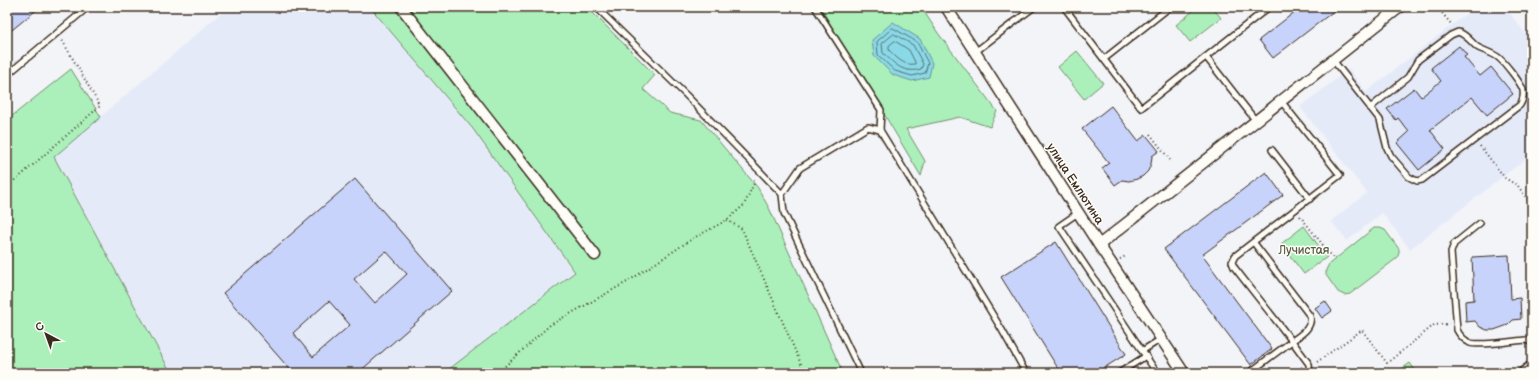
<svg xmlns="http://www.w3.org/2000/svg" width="1539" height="380" font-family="'Balsamiq Sans',sans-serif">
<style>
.built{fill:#e5eaf9}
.green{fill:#abf0ba;stroke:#738d6c}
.water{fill:#8ad9e8;stroke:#6a9397}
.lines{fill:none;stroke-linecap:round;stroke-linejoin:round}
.shore{stroke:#5b706f;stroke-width:1}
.building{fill:#c7d3fa;stroke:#3b2a1e;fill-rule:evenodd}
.lane-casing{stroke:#3b2a1e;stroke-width:8}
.street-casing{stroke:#3b2a1e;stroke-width:13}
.path{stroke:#3b2a1e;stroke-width:2;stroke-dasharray:1 3;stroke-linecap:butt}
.lane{stroke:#fdfcf7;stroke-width:5}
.street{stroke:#fdfcf7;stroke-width:10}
.labels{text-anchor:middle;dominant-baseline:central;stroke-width:3;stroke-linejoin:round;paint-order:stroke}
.street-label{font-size:12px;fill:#3b2a1e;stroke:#fdfcf7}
.park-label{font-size:12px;fill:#575c45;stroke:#fdfcf7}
</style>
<rect width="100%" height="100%" fill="#f2f4f8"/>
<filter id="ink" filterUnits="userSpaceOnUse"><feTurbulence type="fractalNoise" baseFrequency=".025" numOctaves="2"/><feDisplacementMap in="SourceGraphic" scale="8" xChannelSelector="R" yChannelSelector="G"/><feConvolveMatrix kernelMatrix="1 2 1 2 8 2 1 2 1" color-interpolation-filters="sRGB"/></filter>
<g filter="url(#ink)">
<g class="built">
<polygon points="228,7 370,7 473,129 575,272 444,373 171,373 54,157"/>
<polygon points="1475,7 1505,7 1532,42 1532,154 1410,249 1382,213 1347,241 1331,221 1367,193 1300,107 1349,69 1366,92"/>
</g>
<g class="green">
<polygon points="370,7 587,7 655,75 643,89 670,113 701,120 758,188 770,210 843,373 444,373 575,272 473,129"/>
<polygon points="820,7 874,7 883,9 890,7 921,7 938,33 997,111 990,127 960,117 906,129 925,161 921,176"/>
<polygon points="1198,7 1212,7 1221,18 1190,42 1176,25"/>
<polygon points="1077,51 1103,83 1084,99 1058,67"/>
<polygon points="71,69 101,117 54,157 171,373 7,373 7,120"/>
<polygon points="1304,226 1327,257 1304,274 1281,244"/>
<polygon points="1374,228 1380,228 1385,230 1399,249 1399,253 1397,258 1350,294 1344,295 1338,292 1326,275 1326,270 1329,264"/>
<polygon points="1410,363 1417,373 1396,373"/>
</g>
<polygon class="water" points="893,22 920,39 932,63 929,77 912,81 893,75 874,56 872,40"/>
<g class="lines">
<g class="shore">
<polygon points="893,28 917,42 928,63 925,73 912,76 895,71 878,55 877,42"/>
<path d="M894,34L913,45L923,64L921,69C903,74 895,64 883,53L882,44Z"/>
<path d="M895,41L909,50L915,62V64C903,66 896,57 889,50V46Z"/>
</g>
</g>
<g class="building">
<polygon points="7,7 40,7 7,34"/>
<polygon points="1301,7 1339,7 1273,58 1259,40"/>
<polygon points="1459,46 1467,55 1464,57 1480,76 1491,67 1513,94 1487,115 1472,97 1430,130 1445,149 1419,170 1397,143 1409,132 1398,118 1396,120 1387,109 1414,88 1421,97 1441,81 1431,68"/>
<polygon points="1111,106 1138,141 1146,135 1159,151 1152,156 1151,164 1148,171 1143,176 1137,179 1129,181 1122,180 1115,185 1102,168 1109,163 1082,129"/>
<polygon points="1266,172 1283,195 1202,255 1272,349 1251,365 1164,249"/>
<path d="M355,179L452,291L358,373H293L223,293ZM386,251L407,274L375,303L354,279ZM329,301L350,325L313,357L293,333Z"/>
<polygon points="1056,242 1126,354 1096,373 1061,373 1001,277"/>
<polygon points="1509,255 1511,299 1520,298 1521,319 1513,320 1508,325 1494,330 1487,330 1480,327 1475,321 1466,322 1465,301 1474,300 1472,257"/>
<polygon points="1325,301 1332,311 1322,318 1315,308"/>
</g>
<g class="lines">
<g class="lane-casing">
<g id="lane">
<polyline points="596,7 686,95 782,194 784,213 861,373"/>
<polyline points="815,7 881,110 880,130 1002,330 1026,373"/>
<polyline points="1064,7 1141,108 1269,7"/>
<polyline points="1531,7 1532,8"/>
<polyline points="975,52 1034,7"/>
<polyline points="1206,57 1256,121"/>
<polyline points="1104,59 1170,7"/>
<path d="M1333,60L1380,120L1387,148L1391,156L1409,177L1417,181L1422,180L1520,105C1523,100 1524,96 1523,90C1521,83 1505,63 1499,58C1493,53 1484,51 1477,47C1471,42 1466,34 1458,32L1451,35L1418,60L1408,77L1370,108"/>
<polyline points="7,75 88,7"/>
<polyline points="1272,150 1310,199"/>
<polyline points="782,194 800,168 868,127 880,130"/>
<polyline points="1078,213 1059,226 1157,373"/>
<path d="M1480,223L1454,244L1451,252L1457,330C1460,336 1464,340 1470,343C1480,346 1513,341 1525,340L1532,342"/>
<path d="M1254,243L1310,316C1313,328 1300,335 1292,341L1309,364L1310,373"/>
<polyline points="1142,351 1161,339"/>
<polyline points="1119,373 1146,356"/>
<polyline points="1249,373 1292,341 1234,267 1232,262 1235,256 1340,175 1281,101"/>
</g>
</g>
<g class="street-casing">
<g id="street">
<polyline points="401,7 595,255"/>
<polyline points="946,7 1099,245 1184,373"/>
<polyline points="1099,245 1400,7"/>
<polyline points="1523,373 1532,366"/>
</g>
</g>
<g class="path">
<polyline points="1437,7 1452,25"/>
<polyline points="1150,134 1170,160"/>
<polyline points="1480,146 1505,178 1518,186 1532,206"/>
<polyline points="7,184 17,179 100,106 62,40"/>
<polyline points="1300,216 1334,259"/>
<polyline points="727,220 742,229 805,373"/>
<polyline points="1120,259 1126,256"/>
<polyline points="1317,362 1362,330 1387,363 1434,325 1449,324"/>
<polyline points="501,373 503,368 550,325 627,282 692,239 727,220 744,205 756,179"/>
<polyline points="1291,373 1302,367"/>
</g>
<use href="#lane" class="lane"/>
<use href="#street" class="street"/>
</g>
</g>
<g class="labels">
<g class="street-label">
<text transform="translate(1075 184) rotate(57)">улица Емлютина</text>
</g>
<g class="park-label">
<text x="1304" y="250">Лучистая</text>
</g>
</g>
<rect width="1539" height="380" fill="none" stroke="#fdfcf7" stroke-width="24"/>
<rect x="12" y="12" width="1515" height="356" fill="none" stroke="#3b2a1e" stroke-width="1.5" filter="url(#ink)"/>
<g transform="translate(46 334) rotate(319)" stroke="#fdfcf7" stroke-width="3" paint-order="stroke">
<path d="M0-3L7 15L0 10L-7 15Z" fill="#3b2a1e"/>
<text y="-6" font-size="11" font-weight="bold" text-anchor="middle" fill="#3b2a1e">С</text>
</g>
</svg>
